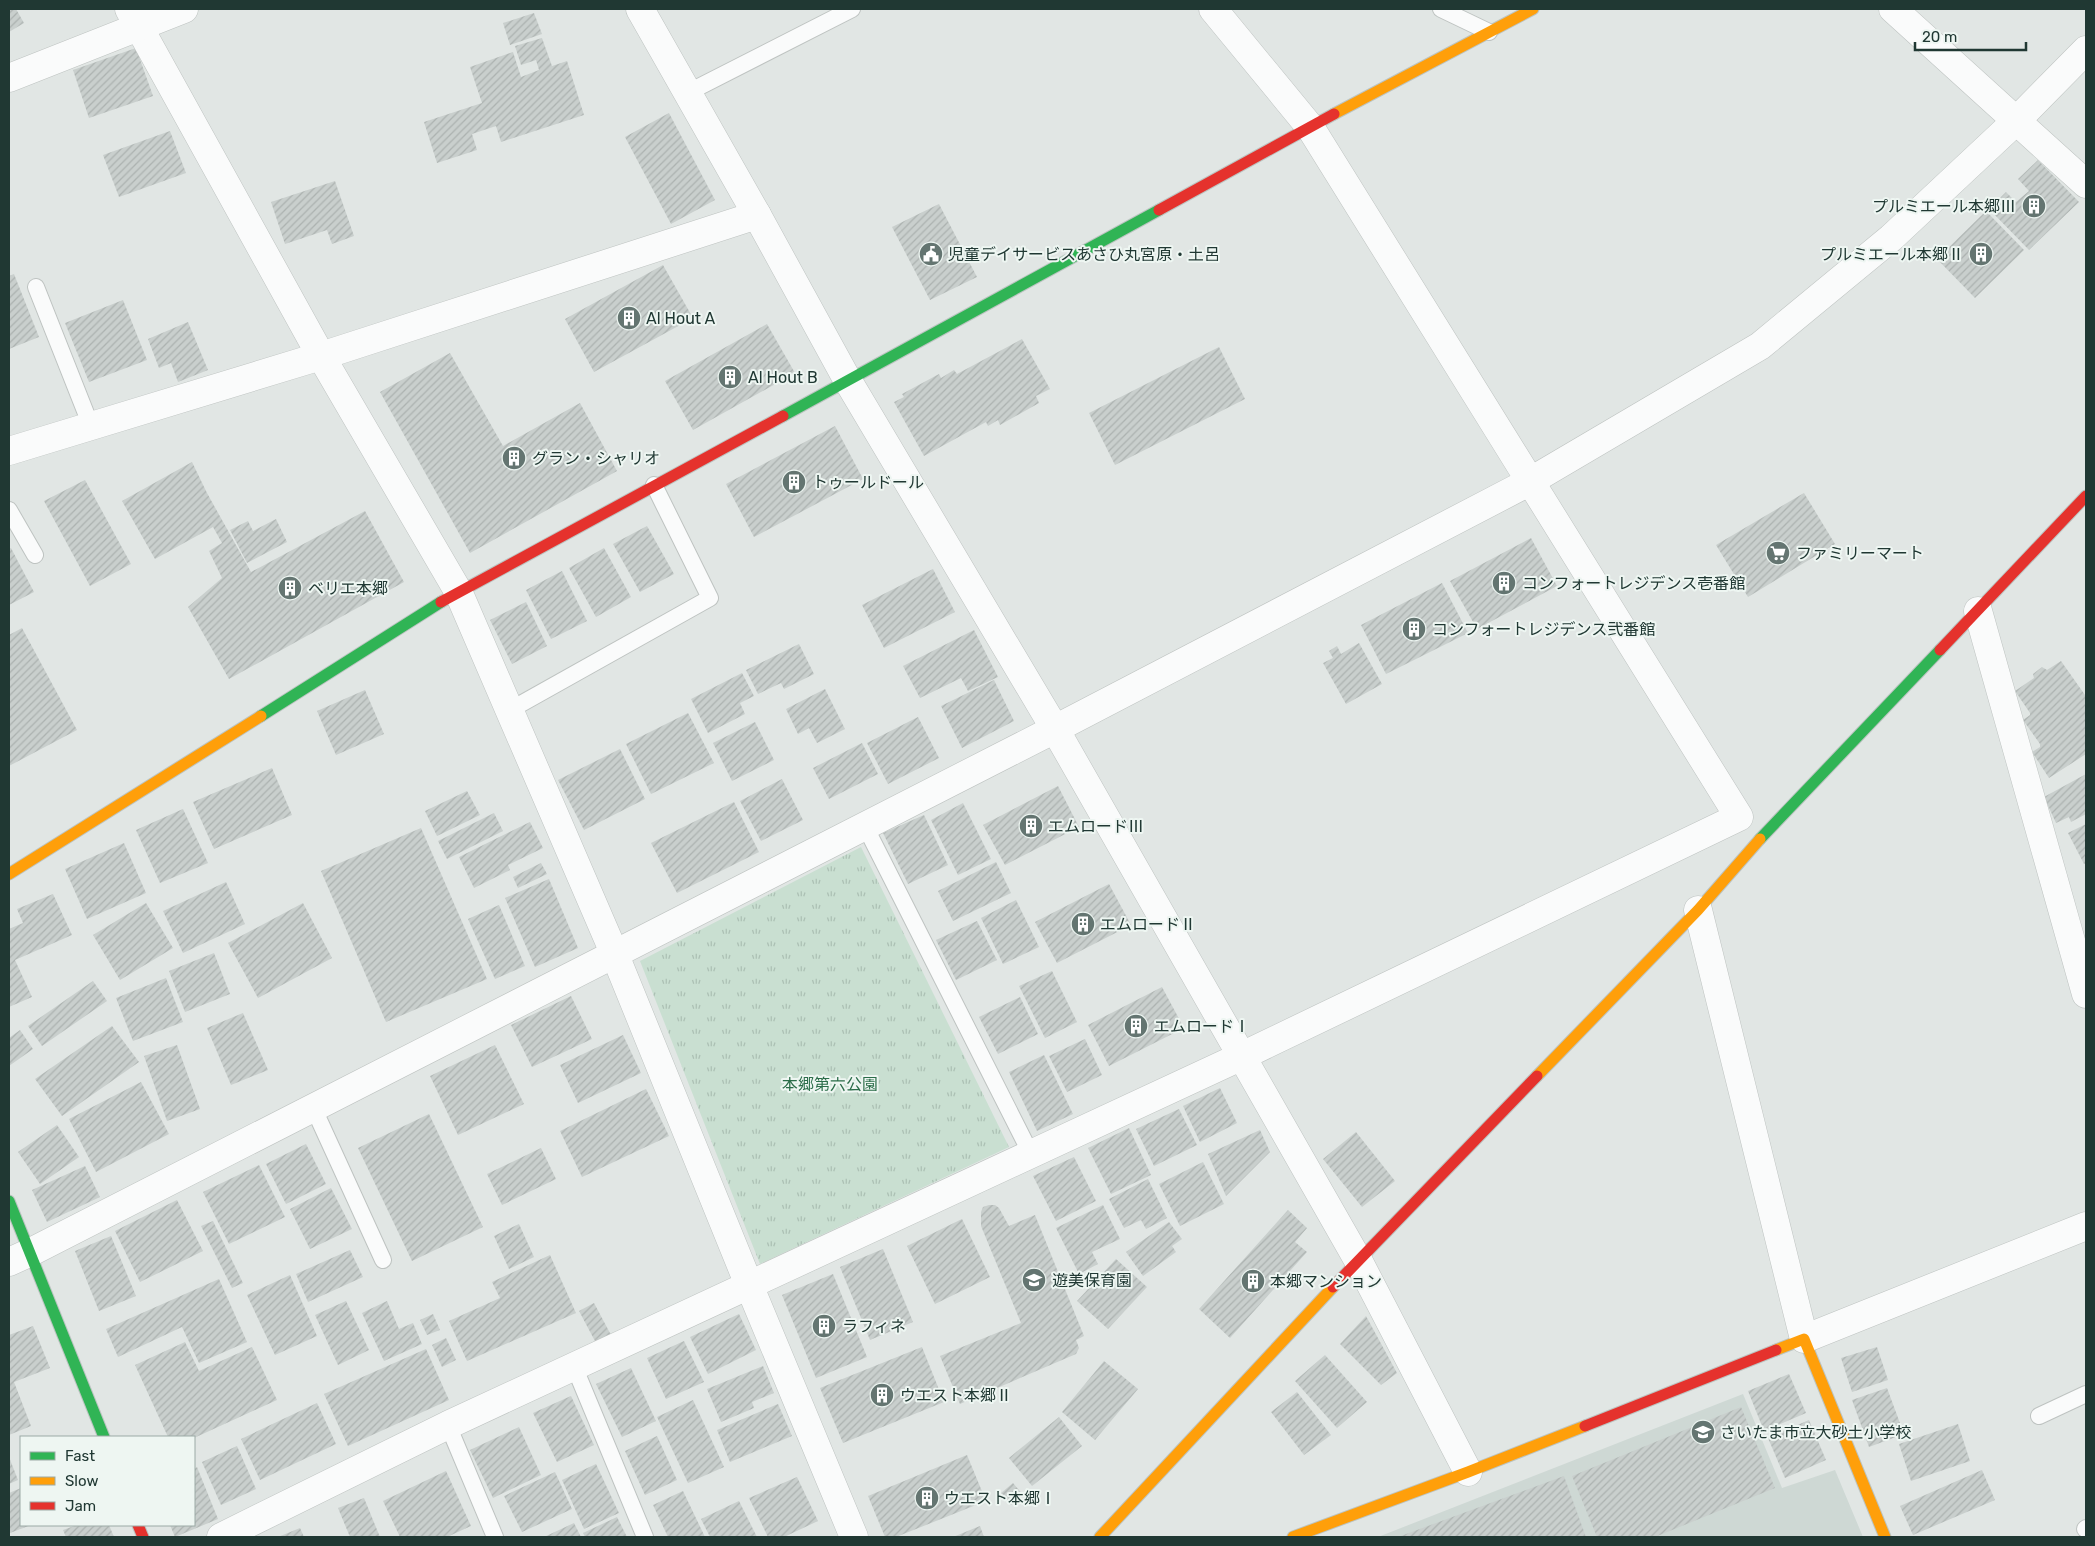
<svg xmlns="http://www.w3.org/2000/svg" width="2095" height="1546" font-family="Rubik,'Noto Sans JP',sans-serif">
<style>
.built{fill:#ced8d4}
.park{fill:url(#park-tufts)}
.building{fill:url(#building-hatch)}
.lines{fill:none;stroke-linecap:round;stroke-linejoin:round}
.lane-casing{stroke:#bec3c1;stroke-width:18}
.street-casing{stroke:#bec3c1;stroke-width:29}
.fast-casing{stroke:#bcc4c1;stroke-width:13}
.slow-casing{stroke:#bcc4c1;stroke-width:13}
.jam-casing{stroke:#bcc4c1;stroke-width:13}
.lane{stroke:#fafbfb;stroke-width:16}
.street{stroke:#fafbfb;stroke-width:28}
.fast{stroke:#30b455;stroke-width:11}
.slow{stroke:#ff9f0a;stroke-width:11}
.jam{stroke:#e5322d;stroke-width:11}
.labels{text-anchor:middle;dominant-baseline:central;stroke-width:4;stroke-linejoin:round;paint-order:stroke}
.poi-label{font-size:16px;fill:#203833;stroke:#eef6f2;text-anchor:start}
.park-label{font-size:16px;fill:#2b6d49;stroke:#eef6f2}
</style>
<defs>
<pattern id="park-tufts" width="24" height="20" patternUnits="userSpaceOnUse" patternTransform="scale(1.25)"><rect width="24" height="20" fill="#c9dfd1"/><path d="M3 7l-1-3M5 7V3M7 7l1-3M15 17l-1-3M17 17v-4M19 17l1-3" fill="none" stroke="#acc0b4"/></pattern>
<pattern id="building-hatch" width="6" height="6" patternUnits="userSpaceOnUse" patternTransform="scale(1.25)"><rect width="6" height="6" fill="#c9cfcd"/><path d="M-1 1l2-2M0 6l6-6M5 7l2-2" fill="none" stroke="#acb2b0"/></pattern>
</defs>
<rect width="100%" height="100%" fill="#e1e6e4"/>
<polygon class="built" points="1743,1394 1782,1488 1835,1470 1863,1537 1378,1537"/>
<polygon class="park" points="861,847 1009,1147 760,1264 640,961"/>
<g class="building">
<polygon points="9,9 16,9 24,23 9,32"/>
<polygon points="534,13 542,34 510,45 503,23"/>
<polygon points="542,38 552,66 567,61 584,115 501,142 496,126 472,134 477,150 437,163 424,122 482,103 470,67 513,52 521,77 539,70 536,60 521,65 515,46"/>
<polygon points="136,48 153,96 89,118 73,70"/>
<polygon points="669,113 715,200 671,224 625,137"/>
<polygon points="170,131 186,173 119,197 103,155"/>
<polygon points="2038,160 2079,202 2029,250 1989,209 2006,192 2016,202 2029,191 2018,179"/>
<polygon points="335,181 354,236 332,244 327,230 285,244 271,202"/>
<polygon points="939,204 977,277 930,300 892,227"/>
<polygon points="1986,211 2024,250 1975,298 1937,259"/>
<polygon points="663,265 693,318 594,372 565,319"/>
<polygon points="14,274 39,337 9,349 9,276"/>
<polygon points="123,300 147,360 89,382 65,323"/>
<polygon points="188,322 208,370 178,382 171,363 159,368 148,339"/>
<polygon points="767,324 795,373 693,430 665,381"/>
<polygon points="1022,339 1050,389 1036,396 1039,403 1000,425 998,420 988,426 986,422 924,456 894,402 904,397 902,394 939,374 941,378 954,370 957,374"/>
<polygon points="1219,347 1245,399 1115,465 1089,413"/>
<polygon points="450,353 503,446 580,403 617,471 470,553 380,392"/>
<polygon points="835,426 863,479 754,537 726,484"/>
<polygon points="192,462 207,493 251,572 365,511 404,582 229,679 188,607 222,578 209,551 222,543 213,527 155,559 122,501"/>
<polygon points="85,480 131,564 90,586 44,501"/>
<polygon points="1804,493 1835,544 1748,597 1716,545"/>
<polygon points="276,519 287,542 247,563 230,530 248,521 253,531"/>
<polygon points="647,526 674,574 640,592 613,544"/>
<polygon points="1531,538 1557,586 1477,629 1450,581"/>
<polygon points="11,548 34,592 9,605 9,549"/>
<polygon points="604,548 631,597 596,617 569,568"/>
<polygon points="933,569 955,612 884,648 862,605"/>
<polygon points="562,571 587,621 551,639 526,590"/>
<polygon points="1442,583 1468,633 1386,674 1361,625"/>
<polygon points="526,602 547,646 512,664 490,620"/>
<polygon points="22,628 77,730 9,766 9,635"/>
<polygon points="974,630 998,677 968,691 961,678 920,698 903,666"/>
<polygon points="1359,643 1382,684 1346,704 1323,663 1333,658 1329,651 1337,646 1341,654"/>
<polygon points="799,644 814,674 784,689 781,683 758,694 746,670"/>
<polygon points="2061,661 2085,695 2086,694 2086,754 2049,778 2032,752 2040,747 2040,744 2023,720 2030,715 2030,713 2015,691 2034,678 2033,674 2042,667 2047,670"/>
<polygon points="742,673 754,696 740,703 745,714 708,733 691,699"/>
<polygon points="994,680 1014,721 962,748 941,706"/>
<polygon points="825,689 845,729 817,743 809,728 798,734 786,709"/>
<polygon points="365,690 384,734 336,755 317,711"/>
<polygon points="688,713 714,763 651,794 626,744"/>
<polygon points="918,717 939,758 888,784 867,743"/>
<polygon points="755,722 774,760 732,781 713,743"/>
<polygon points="862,743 878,774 829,799 813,768"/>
<polygon points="620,749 645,799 584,830 558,780"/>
<polygon points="272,768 292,815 214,849 193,802"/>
<polygon points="2086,774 2086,814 2071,822 2069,817 2056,823 2044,797"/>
<polygon points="782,779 803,820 761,841 740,801"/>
<polygon points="1058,786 1079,827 1005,865 983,825"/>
<polygon points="467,791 480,815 437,836 425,811"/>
<polygon points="734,802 759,852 677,893 651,843"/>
<polygon points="963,803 991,859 958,875 931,820"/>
<polygon points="183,809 208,863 160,883 136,830"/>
<polygon points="494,813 503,831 447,859 438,841"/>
<polygon points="924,815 948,865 908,884 883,833"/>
<polygon points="530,822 543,848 508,865 510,870 474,888 459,857"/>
<polygon points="2086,824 2086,863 2084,864 2068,833"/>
<polygon points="421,828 487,979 386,1022 321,871"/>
<polygon points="124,843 146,893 87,919 65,869"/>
<polygon points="996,862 1011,893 953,921 938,891"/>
<polygon points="541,863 547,874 518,888 513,877"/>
<polygon points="549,879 578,948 535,967 505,898"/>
<polygon points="226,882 245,924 183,953 163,911"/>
<polygon points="1109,884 1131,925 1057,963 1035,922"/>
<polygon points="53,894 72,935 15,960 32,997 9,1007 9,929 23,923 17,909"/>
<polygon points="1016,900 1039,947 1003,964 981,918"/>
<polygon points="146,903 173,948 120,980 93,935"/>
<polygon points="303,903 332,958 258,998 228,943"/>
<polygon points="499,905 525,966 495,979 468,919"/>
<polygon points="977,921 997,960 956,980 936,940"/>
<polygon points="214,953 230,994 185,1012 169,971"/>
<polygon points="1052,971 1077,1022 1045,1038 1019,986"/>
<polygon points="166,978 183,1022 133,1041 116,998"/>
<polygon points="93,981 107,1001 42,1046 28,1026"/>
<polygon points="1162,987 1184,1028 1109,1066 1088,1025"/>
<polygon points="571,996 592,1039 532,1067 511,1025"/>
<polygon points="1020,997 1038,1034 998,1054 979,1017"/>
<polygon points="243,1013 268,1070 231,1085 207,1028"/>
<polygon points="112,1026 139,1062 62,1116 35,1079"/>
<polygon points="20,1030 33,1049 9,1066 9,1038"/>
<polygon points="623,1035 641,1073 578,1103 560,1065"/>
<polygon points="1085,1039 1102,1075 1067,1092 1049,1056"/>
<polygon points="177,1045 200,1109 167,1121 144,1056"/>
<polygon points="495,1045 524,1104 458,1135 430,1076"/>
<polygon points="1044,1055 1073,1114 1037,1131 1009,1072"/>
<polygon points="141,1082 169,1134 96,1172 69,1119"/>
<polygon points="1220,1088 1237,1123 1200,1142 1183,1106"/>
<polygon points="646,1089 669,1136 582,1177 560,1131"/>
<polygon points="1179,1109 1197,1145 1154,1166 1136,1129"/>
<polygon points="429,1114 483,1227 412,1261 358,1148"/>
<polygon points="57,1125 79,1157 40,1184 18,1152"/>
<polygon points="1129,1128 1151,1175 1111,1194 1088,1148"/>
<polygon points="1260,1130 1270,1152 1226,1196 1208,1154"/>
<polygon points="1356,1132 1395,1181 1362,1207 1323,1159"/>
<polygon points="306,1144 326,1184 286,1204 266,1164"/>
<polygon points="541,1148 556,1179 502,1205 487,1174"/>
<polygon points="1074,1157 1096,1201 1056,1221 1033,1176"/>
<polygon points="1203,1162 1224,1204 1180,1226 1159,1184"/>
<polygon points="259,1165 285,1217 229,1244 203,1192"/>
<polygon points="85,1166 100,1197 47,1222 32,1190"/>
<polygon points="1148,1179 1167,1218 1146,1229 1141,1220 1124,1228 1109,1199"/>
<polygon points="331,1188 352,1229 310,1249 290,1209"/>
<polygon points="177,1200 203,1251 140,1282 115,1231"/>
<polygon points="989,1205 995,1205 999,1208 1009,1226 1035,1215 1084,1336 1076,1340 1079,1348 1076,1354 960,1404 940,1356 1021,1323 981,1226 981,1212 983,1207"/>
<polygon points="1103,1205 1120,1239 1092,1252 1098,1264 1079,1274 1056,1228"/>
<polygon points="1288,1210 1307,1228 1295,1242 1307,1252 1230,1338 1199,1309"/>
<polygon points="962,1219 990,1277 935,1304 907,1246"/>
<polygon points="213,1221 243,1283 232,1288 201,1226"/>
<polygon points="1169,1222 1182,1239 1172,1246 1176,1252 1143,1276 1126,1252"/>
<polygon points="519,1224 534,1257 509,1269 494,1236"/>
<polygon points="111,1236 136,1296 99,1311 75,1251"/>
<polygon points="883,1249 913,1322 870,1340 840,1267"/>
<polygon points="350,1250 363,1277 308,1302 296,1274"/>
<polygon points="550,1255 576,1313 467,1361 449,1321 500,1298 492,1282"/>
<polygon points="1116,1259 1147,1287 1108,1329 1077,1301"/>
<polygon points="833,1274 867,1357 816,1378 782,1295"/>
<polygon points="290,1275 317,1336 275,1355 247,1295"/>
<polygon points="219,1279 247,1342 199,1363 182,1327 118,1357 106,1329"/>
<polygon points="346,1301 369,1350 338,1365 315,1315"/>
<polygon points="387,1301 399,1329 413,1323 422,1344 384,1361 362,1313"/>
<polygon points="594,1303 611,1335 596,1343 579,1311"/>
<polygon points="433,1314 440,1330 427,1335 420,1320"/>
<polygon points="739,1314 756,1350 708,1374 690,1337"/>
<polygon points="1366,1316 1397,1373 1381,1385 1340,1344"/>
<polygon points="33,1326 50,1368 14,1382 31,1426 9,1435 9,1335"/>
<polygon points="446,1338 456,1360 442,1367 432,1345"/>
<polygon points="684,1341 704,1382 666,1399 647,1358"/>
<polygon points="185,1342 199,1371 252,1347 277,1400 194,1438 168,1437 135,1365"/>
<polygon points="922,1347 944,1402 843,1443 820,1388"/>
<polygon points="1877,1347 1888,1380 1852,1392 1841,1358"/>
<polygon points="426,1349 449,1400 348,1446 324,1394"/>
<polygon points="1325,1355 1367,1402 1337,1428 1295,1381"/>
<polygon points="1104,1361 1138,1389 1095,1440 1062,1412"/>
<polygon points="763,1366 774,1393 752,1402 754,1408 721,1422 707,1389"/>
<polygon points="631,1368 656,1421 622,1437 596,1384"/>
<polygon points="1789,1374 1806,1413 1764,1431 1748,1391"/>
<polygon points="1887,1388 1904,1434 1869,1447 1852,1400"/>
<polygon points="1297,1392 1331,1435 1304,1455 1271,1412"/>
<polygon points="571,1396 594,1445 557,1462 533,1413"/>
<polygon points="693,1400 724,1467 688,1483 657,1417"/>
<polygon points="317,1403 336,1444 260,1480 241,1439"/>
<polygon points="778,1404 792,1436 730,1462 717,1430"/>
<polygon points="1741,1407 1775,1488 1655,1537 1597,1537 1572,1476"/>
<polygon points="1059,1417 1082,1446 1032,1486 1009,1458"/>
<polygon points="1809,1420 1826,1460 1785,1478 1768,1438"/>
<polygon points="1958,1424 1970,1461 1911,1481 1899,1444"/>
<polygon points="519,1427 541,1475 493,1498 470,1450"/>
<polygon points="657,1436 677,1480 645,1495 625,1451"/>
<polygon points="237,1446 256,1489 221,1505 202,1462"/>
<polygon points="967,1455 986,1501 896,1537 885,1537 868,1496"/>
<polygon points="9,1457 18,1480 9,1484"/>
<polygon points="596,1464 619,1513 584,1529 562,1480"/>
<polygon points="197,1467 218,1519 175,1537 170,1525 194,1525 194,1469"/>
<polygon points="1982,1470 1995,1500 1913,1535 1900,1506"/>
<polygon points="446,1471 471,1526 447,1537 400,1537 383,1501"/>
<polygon points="555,1472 572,1509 522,1532 504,1496"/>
<polygon points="1564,1476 1586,1537 1398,1537"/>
<polygon points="797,1477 818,1521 784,1537 768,1537 749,1498"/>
<polygon points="1013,1483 1023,1495 1011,1505 1001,1493"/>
<polygon points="21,1488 21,1525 31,1525 10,1533 9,1493"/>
<polygon points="683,1491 705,1537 668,1537 653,1505"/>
<polygon points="364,1498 380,1537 350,1537 338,1508"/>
<polygon points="739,1501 757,1537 710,1537 701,1519"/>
<polygon points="617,1517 627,1537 585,1537 583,1533"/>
<polygon points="574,1523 581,1537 544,1537"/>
<polygon points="77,1525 109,1525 114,1537 66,1537 63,1530"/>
<polygon points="980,1526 984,1537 953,1537"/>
<polygon points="300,1528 304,1537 278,1537"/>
</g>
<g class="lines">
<g class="lane-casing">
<g id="lane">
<polyline points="1441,9 1489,32"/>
<polyline points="687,93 852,9"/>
<polyline points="36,287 91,426"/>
<polyline points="9,510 35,555"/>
<polyline points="510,710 710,598 654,485"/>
<polyline points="865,826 1031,1154"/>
<polyline points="314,1109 383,1260"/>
<polyline points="574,1366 645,1537"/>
<polyline points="2039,1416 2086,1394"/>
<polyline points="448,1425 495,1537"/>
<polyline points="2085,1529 2086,1528"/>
</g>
</g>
<g class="street-casing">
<g id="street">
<polyline points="129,9 321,356 458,591 615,955 749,1285 854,1537"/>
<polyline points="640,9 757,215 848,381 1055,729 1358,1260 1468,1472"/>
<polyline points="1893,9 2086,184"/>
<polyline points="9,78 184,9"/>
<polyline points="9,451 321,356 757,215"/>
<polyline points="1978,611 2086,994"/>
<polyline points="1698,910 1804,1339 2086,1226"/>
<polyline points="9,1262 31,1252 1055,729 1529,482 1760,346 1891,238 2016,121 2086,50"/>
<polyline points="221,1537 448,1425 1242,1056 1739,817 1310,127 1213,9"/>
</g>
</g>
<g class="fast-casing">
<g id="fast">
<polyline points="783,416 1159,210"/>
<polyline points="261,716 441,602"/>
<polyline points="1760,839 1940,650"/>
<polyline points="9,1201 104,1437"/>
</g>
</g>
<g class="slow-casing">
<g id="slow">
<polyline points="1334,114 1533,9"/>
<polyline points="9,874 261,716"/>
<polyline points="1537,1076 1698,910 1760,839"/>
<polyline points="1776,1350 1804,1339 1885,1537"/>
<polyline points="1100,1537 1333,1287"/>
<polyline points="1293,1537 1468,1472 1585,1426"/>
</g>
</g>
<g class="jam-casing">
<g id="jam">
<polyline points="1159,210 1334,114"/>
<polyline points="441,602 783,416"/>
<polyline points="1940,650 2086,496"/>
<polyline points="1333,1287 1537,1076"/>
<polyline points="1585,1426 1776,1350"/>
<polyline points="138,1525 143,1537"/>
</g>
</g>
<use href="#lane" class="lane"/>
<use href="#street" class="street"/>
<use href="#fast" class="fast"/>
<use href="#slow" class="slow"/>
<use href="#jam" class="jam"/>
</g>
<defs>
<g id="building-disc" transform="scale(1.25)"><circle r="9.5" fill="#647571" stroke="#eef6f2"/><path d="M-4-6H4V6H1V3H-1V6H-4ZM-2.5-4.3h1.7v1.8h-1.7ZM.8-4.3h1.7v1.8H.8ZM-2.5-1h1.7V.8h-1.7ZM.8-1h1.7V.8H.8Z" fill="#fff"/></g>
<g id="civic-disc" transform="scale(1.25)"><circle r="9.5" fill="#647571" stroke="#eef6f2"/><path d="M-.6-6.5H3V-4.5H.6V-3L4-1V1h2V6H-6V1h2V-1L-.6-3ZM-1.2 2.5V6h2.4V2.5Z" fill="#fff"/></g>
<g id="supermarket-disc" transform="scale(1.25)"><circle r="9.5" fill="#647571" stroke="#eef6f2"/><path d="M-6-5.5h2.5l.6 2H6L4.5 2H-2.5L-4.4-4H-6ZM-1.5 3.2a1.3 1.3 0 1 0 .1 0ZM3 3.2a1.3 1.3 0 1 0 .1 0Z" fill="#fff"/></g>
<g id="school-disc" transform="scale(1.25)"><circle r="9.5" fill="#647571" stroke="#eef6f2"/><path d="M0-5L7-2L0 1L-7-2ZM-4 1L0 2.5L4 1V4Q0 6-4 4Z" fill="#fff"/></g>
</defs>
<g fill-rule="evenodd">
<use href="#building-disc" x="2034" y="206"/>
<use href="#civic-disc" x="931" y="254"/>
<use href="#building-disc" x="1981" y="254"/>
<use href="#building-disc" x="629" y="318"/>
<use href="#building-disc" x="730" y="377"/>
<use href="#building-disc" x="514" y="458"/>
<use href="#building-disc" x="794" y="482"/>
<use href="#supermarket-disc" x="1778" y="553"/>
<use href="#building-disc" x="1504" y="583"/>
<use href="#building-disc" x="290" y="588"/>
<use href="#building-disc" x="1414" y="629"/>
<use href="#building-disc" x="1031" y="826"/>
<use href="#building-disc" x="1083" y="924"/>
<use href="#building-disc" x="1136" y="1026"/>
<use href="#school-disc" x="1034" y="1280"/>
<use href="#building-disc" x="1253" y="1281"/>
<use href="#building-disc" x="824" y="1326"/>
<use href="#building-disc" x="882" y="1395"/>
<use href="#school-disc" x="1703" y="1432"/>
<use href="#building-disc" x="927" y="1498"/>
</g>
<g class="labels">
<g class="poi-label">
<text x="2016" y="206" text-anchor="end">プルミエール本郷Ⅲ</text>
<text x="948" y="254">児童デイサービスあさひ丸宮原・土呂</text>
<text x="1964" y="254" text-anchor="end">プルミエール本郷Ⅱ</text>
<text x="646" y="318">Al Hout A</text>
<text x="748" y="377">Al Hout B</text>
<text x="532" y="458">グラン・シャリオ</text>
<text x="812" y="482">トゥールドール</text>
<text x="1796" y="553">ファミリーマート</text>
<text x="1522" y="583">コンフォートレジデンス壱番館</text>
<text x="308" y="588">ベリエ本郷</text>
<text x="1432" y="629">コンフォートレジデンス弐番館</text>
<text x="1048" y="826">エムロードⅢ</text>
<text x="1100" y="924">エムロードⅡ</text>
<text x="1154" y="1026">エムロードⅠ</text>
<text x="1052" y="1280">遊美保育園</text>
<text x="1270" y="1281">本郷マンション</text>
<text x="842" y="1326">ラフィネ</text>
<text x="900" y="1395">ウエスト本郷Ⅱ</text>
<text x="1720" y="1432">さいたま市立大砂土小学校</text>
<text x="944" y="1498">ウエスト本郷Ⅰ</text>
</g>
<g class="park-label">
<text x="830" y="1084">本郷第六公園</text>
</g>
</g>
<rect width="2095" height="1546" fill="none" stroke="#203833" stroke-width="20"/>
<rect x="20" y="1436" width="175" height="90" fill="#eef6f2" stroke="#9caaa6"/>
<rect x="30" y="1452" width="25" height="8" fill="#30b455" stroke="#9caaa6"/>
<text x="65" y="1461" font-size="15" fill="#203833">Fast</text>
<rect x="30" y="1477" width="25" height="8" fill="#ff9f0a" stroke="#9caaa6"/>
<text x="65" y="1486" font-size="15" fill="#203833">Slow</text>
<rect x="30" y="1502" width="25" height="8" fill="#e5322d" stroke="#9caaa6"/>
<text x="65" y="1511" font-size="15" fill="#203833">Jam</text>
<path d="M1915 42v8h111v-8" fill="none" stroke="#203833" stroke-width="2.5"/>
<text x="1922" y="42" font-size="15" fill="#203833" stroke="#eef6f2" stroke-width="4" paint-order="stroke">20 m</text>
</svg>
